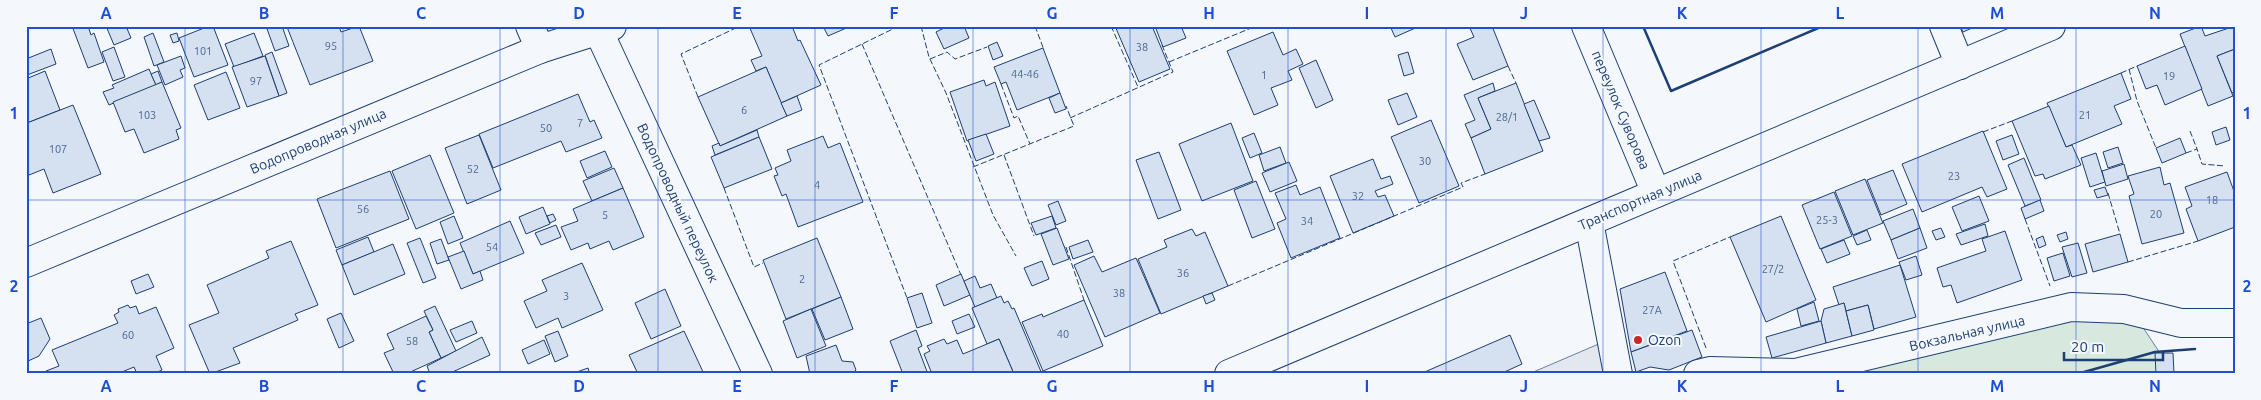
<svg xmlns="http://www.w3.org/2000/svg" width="2261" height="400" font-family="Ubuntu,sans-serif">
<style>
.green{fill:#d7e8df;stroke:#687fa3}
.parking{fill:#e3e8f0;stroke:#687fa3}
.building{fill:#d5e0f0;stroke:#1d3f73}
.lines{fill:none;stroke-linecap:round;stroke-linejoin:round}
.minor-casing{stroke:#1d3f73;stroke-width:30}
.minor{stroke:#f4f7fb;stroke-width:28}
.fence{stroke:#1d3f73;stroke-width:1;stroke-dasharray:6 2.5;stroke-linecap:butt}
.wall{stroke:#1d3f73;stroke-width:2.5}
.grid{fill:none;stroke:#1d4ed8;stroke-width:1;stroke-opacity:0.55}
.poi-dot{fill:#c62828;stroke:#f4f7fb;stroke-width:2}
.labels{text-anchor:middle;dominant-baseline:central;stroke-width:4;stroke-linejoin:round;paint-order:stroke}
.number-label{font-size:11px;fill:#4b6792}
.street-label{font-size:14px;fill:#1d3f73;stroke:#f4f7fb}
.poi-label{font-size:14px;fill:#1d3f73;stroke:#f4f7fb;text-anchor:start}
.neatline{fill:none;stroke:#1d4ed8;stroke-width:2}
.grid-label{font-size:16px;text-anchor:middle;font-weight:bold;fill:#1d4ed8}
</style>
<rect width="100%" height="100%" fill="#f4f7fb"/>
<polygon class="green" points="2072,315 2142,326 2174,374 1824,374"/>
<polygon class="parking" points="1615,337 1623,374 1532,374 1531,373"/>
<g class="building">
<polygon points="72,26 88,26 91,35 94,33 104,62 88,68"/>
<polygon points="106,26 126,26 131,38 114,45"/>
<polygon points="209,26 213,26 228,65 194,77 179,38"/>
<polygon points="266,26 282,26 289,46 275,51"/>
<polygon points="339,26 341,32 359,26 373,61 310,85 287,27"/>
<polygon points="749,26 792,26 798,41 800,40 821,85 781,103 766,67 756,71 751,60 762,56"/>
<polygon points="823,26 851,26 828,36"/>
<polygon points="948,26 964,26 969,38 944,49 936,32"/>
<polygon points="1115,26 1152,26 1170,69 1139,82"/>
<polygon points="1155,26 1181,26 1186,38 1163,47"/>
<polygon points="1390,26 1420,26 1395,37"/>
<polygon points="1469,26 1492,26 1508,66 1473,80 1457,44 1474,37"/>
<polygon points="1960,26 1971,26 1972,28 1963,32"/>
<polygon points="2201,26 2205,36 2235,26 2235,49 2217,56 2233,96 2208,106 2180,34"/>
<polygon points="1273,32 1283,55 1296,49 1303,64 1288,71 1292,80 1271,88 1278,105 1254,115 1227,51"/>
<polygon points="153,33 164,62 154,66 144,37"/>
<polygon points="177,33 179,41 173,43 170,35"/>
<polygon points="254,33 263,56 234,67 225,44"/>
<polygon points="997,42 1003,56 993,60 988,46"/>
<polygon points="2185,46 2202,89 2165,105 2157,85 2146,89 2137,66"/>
<polygon points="114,47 125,77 113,81 102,52"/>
<polygon points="1043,48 1060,93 1017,110 1006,82 1001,84 994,67"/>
<polygon points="51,49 56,64 27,75 26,59"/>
<polygon points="2235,49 2235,91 2232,93 2217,56"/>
<polygon points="272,52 287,93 279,96 265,55"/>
<polygon points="1408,52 1414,73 1404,76 1398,55"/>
<polygon points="181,56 185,68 180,70 183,77 165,85 157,65"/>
<polygon points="265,56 279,96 247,107 232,67"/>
<polygon points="1316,60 1333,100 1316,108 1299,68"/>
<polygon points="766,67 787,116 720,146 698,97"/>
<polygon points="149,69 156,85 109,105 103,92 114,88 112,85"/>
<polygon points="45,71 60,110 27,123 28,128 26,128 26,79"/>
<polygon points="158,71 162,82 156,85 151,74"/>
<polygon points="226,72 240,108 208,120 194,85"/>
<polygon points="2121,73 2131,99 2114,106 2122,124 2066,147 2047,103"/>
<polygon points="984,80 986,86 995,82 1010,126 967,141 950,92"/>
<polygon points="162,82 181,128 176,130 179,139 144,153 134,129 125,132 113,102"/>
<polygon points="1493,83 1495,91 1478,98 1491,129 1471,138 1465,124 1475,120 1464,95"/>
<polygon points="1516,83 1543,151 1485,174 1471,138 1491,129 1478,98"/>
<polygon points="1060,93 1066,109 1055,113 1049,98"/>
<polygon points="1407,93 1417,117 1398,125 1388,100"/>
<polygon points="578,94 590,122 594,120 602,138 566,152 561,141 493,168 479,134"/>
<polygon points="797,96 802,110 787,116 781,103"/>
<polygon points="1534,100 1550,138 1539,141 1524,104"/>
<polygon points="73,105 101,174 53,193 44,169 29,175 26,169 27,123"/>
<polygon points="2049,106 2066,147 2072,145 2081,165 2045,179 2043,174 2035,176 2012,121"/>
<polygon points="1431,120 1459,186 1419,203 1391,137"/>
<polygon points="1231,123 1253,181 1202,201 1179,144"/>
<polygon points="2226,127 2230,140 2216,145 2212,132"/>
<polygon points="757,130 759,137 715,155 712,146 719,143 720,146"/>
<polygon points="1983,131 2007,189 1987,197 1982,187 1922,212 1902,164"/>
<polygon points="1254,133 1262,153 1250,158 1242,138"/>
<polygon points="986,134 994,154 976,161 968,140"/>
<polygon points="479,135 501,190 467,204 445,148"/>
<polygon points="2012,135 2019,154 2003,160 1996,141"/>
<polygon points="823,136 828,148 840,143 863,202 798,227 786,194 782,196 774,176 778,175 775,168 791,161 787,150"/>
<polygon points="759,137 772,169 724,188 711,157"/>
<polygon points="2180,138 2186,153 2162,163 2156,148"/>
<polygon points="1280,147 1286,163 1264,171 1259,155"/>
<polygon points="2118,147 2123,163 2108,168 2103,152"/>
<polygon points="605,151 612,167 587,178 580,161"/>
<polygon points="1159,152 1181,210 1158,219 1136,160"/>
<polygon points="2096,153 2105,182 2090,187 2081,158"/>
<polygon points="430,155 454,213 416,229 392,171"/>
<polygon points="2024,158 2041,200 2025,206 2008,165"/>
<polygon points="1373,159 1381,179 1390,176 1393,184 1375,191 1378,197 1385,195 1394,216 1353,233 1330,176"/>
<polygon points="1289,162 1297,181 1270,192 1262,173"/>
<polygon points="2124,164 2128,179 2106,186 2102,171"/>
<polygon points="2160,167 2164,185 2170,183 2184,233 2142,244 2129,196 2134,194 2128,176"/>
<polygon points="614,168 623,188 592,201 583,181"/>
<polygon points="1893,170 1907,204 1881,215 1867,180"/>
<polygon points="390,171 409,219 336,248 317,199"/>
<polygon points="2227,172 2235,194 2235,227 2198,241 2186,209 2192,206 2185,187"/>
<polygon points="1865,179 1883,223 1853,235 1835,191"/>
<polygon points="1256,181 1275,229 1252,238 1234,190"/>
<polygon points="1296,185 1300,195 1320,187 1340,238 1291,258 1277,223 1286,219 1275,193"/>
<polygon points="2105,187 2108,195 2097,198 2094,190"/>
<polygon points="623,188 644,237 613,250 609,241 590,249 588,243 571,250 561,227 578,221 573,209"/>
<polygon points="1834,192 1852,236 1820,249 1802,205"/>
<polygon points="1979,196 1989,221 1962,231 1952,207"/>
<polygon points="2040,200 2044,211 2025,219 2021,208"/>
<polygon points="1058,201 1066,221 1056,225 1048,205"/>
<polygon points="543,207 550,224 526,234 519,217"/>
<polygon points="1913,209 1920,228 1891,240 1883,221"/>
<polygon points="553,214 556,220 550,223 547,216"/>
<polygon points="454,216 463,238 448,244 440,222"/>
<polygon points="1052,216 1056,228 1036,235 1031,223"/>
<polygon points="1781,216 1816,300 1766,322 1730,237"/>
<polygon points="510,221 524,253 473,274 460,243"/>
<polygon points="1985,224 1988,236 1961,245 1956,234"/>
<polygon points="556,225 561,237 541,245 535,233"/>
<polygon points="1057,228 1069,259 1053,265 1041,234"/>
<polygon points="1920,228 1927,248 1898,259 1891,240"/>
<polygon points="1941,228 1945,237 1936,240 1932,231"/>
<polygon points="1192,229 1196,236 1205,232 1228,286 1161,314 1138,259 1167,247 1164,240"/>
<polygon points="1867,230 1871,240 1857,245 1853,236"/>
<polygon points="2005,231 2022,280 1957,303 1951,285 1943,287 1937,268 1986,251 1982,239"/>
<polygon points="2066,232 2068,239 2060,242 2057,235"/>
<polygon points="2120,234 2128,262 2093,272 2085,244"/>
<polygon points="2043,236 2046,245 2039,248 2036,239"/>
<polygon points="368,237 374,252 342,265 336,250"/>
<polygon points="420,238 436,278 423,283 407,243"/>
<polygon points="817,238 841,297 786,319 763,260"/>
<polygon points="441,239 449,260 437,264 430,243"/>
<polygon points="1088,240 1093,252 1073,259 1069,247"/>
<polygon points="1844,240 1850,254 1827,263 1821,249"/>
<polygon points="291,241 318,305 295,314 298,320 233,348 240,363 210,374 189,325 219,313 207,285 269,258 266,251"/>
<polygon points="2078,243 2087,273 2072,277 2062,247"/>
<polygon points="393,244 405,274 354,295 342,265"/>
<polygon points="464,251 473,274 480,271 483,280 461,289 448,257"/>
<polygon points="2063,253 2070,276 2054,281 2047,258"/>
<polygon points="1094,256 1102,272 1136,258 1160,313 1105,337 1074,265"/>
<polygon points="1916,256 1922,275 1906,280 1899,262"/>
<polygon points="1042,261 1049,279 1032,286 1024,268"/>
<polygon points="582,263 603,310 562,328 558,318 536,328 524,301 547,291 542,280"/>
<polygon points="1900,265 1916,317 1874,329 1868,305 1846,311 1844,303 1839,305 1833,287"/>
<polygon points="1665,272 1687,331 1631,352 1620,289"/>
<polygon points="148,274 154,287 136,294 131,281"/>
<polygon points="961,274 970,295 944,306 936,285"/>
<polygon points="975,276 980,288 991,284 997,298 975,307 964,281"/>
<polygon points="665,289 681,326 651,339 635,303"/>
<polygon points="922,293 932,323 917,328 907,298"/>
<polygon points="1212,293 1215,300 1206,304 1203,296"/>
<polygon points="1001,296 1004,303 1008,301 1012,309 1014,308 1042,374 1014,374 999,339 987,344 972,308"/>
<polygon points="841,297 853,329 825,340 812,309"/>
<polygon points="1084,300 1103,346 1043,371 1022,322 1042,314 1043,317"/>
<polygon points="1814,302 1819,321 1801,326 1797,309"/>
<polygon points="1844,303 1852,336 1826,343 1821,321 1824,309"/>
<polygon points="128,305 130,308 136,306 139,314 156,307 174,348 156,356 162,370 153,374 137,374 134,367 117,374 47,374 46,371 59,366 52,350 118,323 114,315 119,312 118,309"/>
<polygon points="1868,305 1874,330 1852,336 1846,311"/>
<polygon points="435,306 456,351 441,358 429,332 433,330 424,311"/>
<polygon points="811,309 826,346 797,358 783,321"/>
<polygon points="341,313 354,341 339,348 327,319"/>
<polygon points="969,314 975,327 957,334 952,321"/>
<polygon points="426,316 433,330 429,332 441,358 406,374 394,374 384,353 394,349 387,334"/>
<polygon points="41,318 50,339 39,356 26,362 26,324"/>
<polygon points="472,321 477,333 456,342 450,330"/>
<polygon points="1821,321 1826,343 1772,358 1766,337"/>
<polygon points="916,330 922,346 918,348 928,374 903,374 890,341"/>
<polygon points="1692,330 1702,357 1669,370 1650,367 1636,372 1631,352"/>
<polygon points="558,331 568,356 555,362 545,336"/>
<polygon points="684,331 704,374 638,374 629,355"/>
<polygon points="1510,335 1522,364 1500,374 1420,374"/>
<polygon points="482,337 490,355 448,374 430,374 427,366"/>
<polygon points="944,339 947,344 957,340 963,354 999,339 1014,374 932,374 924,354 930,351 927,346"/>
<polygon points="544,340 550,354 528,364 522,350"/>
<polygon points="836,345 842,361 853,362 856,370 852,374 810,374 806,356"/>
<polygon points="2155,353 2173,353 2174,374 2156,374"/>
<polygon points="588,368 590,374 574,374 574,373"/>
</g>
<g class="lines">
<g class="minor-casing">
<g id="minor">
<polyline points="530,26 540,49"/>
<polyline points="1586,26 1656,193"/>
<polyline points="1944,26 1960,65"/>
<polyline points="599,32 758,374"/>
<polyline points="1589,222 1618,374"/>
<polyline points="26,263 540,49 612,26"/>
<polyline points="1229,374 2051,26"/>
<polyline points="1698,374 1710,371 1795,373 2071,307 2124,309 2181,323 2235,323"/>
</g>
</g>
<use href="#minor" class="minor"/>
<g class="fence">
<polyline points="899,26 819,65 907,298"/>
<polyline points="921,26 929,57 946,93 993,215 1016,256"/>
<polyline points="1035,26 1044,50"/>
<polyline points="1111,26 1138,87"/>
<polyline points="862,44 961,275"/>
<polyline points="930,59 947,52 955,59 987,47"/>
<polyline points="1169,62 1256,26"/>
<polyline points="1508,66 1516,83"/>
<polyline points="2129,69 2137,101 2156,148"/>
<polyline points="2121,73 2137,66"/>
<polyline points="1001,84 1014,118 1018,116 1030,144"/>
<polyline points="698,97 681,54 740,26"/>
<polyline points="1070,118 1173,72 1162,45"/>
<polyline points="2190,131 2197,149"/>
<polyline points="1983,132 2012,121"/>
<polyline points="2186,153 2197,149 2202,164 2225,166"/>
<polyline points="1004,155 1034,236"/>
<polyline points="973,167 1074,126 1066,106"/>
<polyline points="724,188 754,267 763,263"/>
<polyline points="2108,193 2120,234"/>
<polyline points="2025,219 2050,286"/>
<polyline points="1066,247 1084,300"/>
<polyline points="2128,262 2198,241"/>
<polyline points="1228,286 1463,187 1461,183 1485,174"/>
<polyline points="1706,348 1673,261 1730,237"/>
</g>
<g class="wall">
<polyline points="1643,26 1671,91 1823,26"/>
<polyline points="2077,374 2155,352 2195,349"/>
</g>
</g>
<path class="grid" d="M185,26V374M343,26V374M500,26V374M658,26V374M815,26V374M973,26V374M1130,26V374M1288,26V374M1446,26V374M1603,26V374M1761,26V374M1918,26V374M2076,26V374M26,200H2235"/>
<circle class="poi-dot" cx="1638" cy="340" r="5"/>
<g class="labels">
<g class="number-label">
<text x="331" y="46">95</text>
<text x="1142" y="47">38</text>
<text x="203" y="51">101</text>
<text x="1025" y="74">44-46</text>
<text x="1264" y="75">1</text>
<text x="2169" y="76">19</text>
<text x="256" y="81">97</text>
<text x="744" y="110">6</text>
<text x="147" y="115">103</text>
<text x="2085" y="115">21</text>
<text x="1507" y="117">28/1</text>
<text x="580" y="123">7</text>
<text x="546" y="128">50</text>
<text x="58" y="149">107</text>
<text x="1425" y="161">30</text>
<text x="473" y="169">52</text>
<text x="1954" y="176">23</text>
<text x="817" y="185">4</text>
<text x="1358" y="196">32</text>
<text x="2212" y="200">18</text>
<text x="363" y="209">56</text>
<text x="2156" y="214">20</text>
<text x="605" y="215">5</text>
<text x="1827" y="220">25-3</text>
<text x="1307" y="221">34</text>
<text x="492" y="247">54</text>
<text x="1773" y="269">27/2</text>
<text x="1183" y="273">36</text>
<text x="802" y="279">2</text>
<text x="1119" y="293">38</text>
<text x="566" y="296">3</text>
<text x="1652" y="310">27А</text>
<text x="1063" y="334">40</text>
<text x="128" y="335">60</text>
<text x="412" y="341">58</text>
</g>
<g class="street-label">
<text transform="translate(1621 110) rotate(67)">переулок Суворова</text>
<text transform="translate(318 141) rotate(-23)">Водопроводная улица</text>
<text transform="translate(1640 200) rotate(-23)">Транспортная улица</text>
<text transform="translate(678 203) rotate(65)">Водопроводный переулок</text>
<text transform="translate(1967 333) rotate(-13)">Вокзальная улица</text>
</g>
<g class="poi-label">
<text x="1648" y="340">Ozon</text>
</g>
</g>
<rect width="2261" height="400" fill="none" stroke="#f4f7fb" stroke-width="55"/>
<path d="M2064 352v8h99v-8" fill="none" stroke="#1d3f73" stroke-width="2.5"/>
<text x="2071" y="352" font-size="15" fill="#1d3f73" stroke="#f4f7fb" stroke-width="4" paint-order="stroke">20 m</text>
<rect x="28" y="28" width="2206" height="344" class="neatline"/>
<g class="grid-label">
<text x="106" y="19">A</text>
<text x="264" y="19">B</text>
<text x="421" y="19">C</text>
<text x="579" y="19">D</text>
<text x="737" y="19">E</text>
<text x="894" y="19">F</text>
<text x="1052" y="19">G</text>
<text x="1209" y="19">H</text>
<text x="1367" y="19">I</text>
<text x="1524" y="19">J</text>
<text x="1682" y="19">K</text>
<text x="1840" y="19">L</text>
<text x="1997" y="19">M</text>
<text x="2155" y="19">N</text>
<text x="14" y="119">1</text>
<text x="2247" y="119">1</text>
<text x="14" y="292">2</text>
<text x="2247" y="292">2</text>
<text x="106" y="392">A</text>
<text x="264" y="392">B</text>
<text x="421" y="392">C</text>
<text x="579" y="392">D</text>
<text x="737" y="392">E</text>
<text x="894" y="392">F</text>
<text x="1052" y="392">G</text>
<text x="1209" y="392">H</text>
<text x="1367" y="392">I</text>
<text x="1524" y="392">J</text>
<text x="1682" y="392">K</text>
<text x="1840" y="392">L</text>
<text x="1997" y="392">M</text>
<text x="2155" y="392">N</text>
</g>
</svg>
